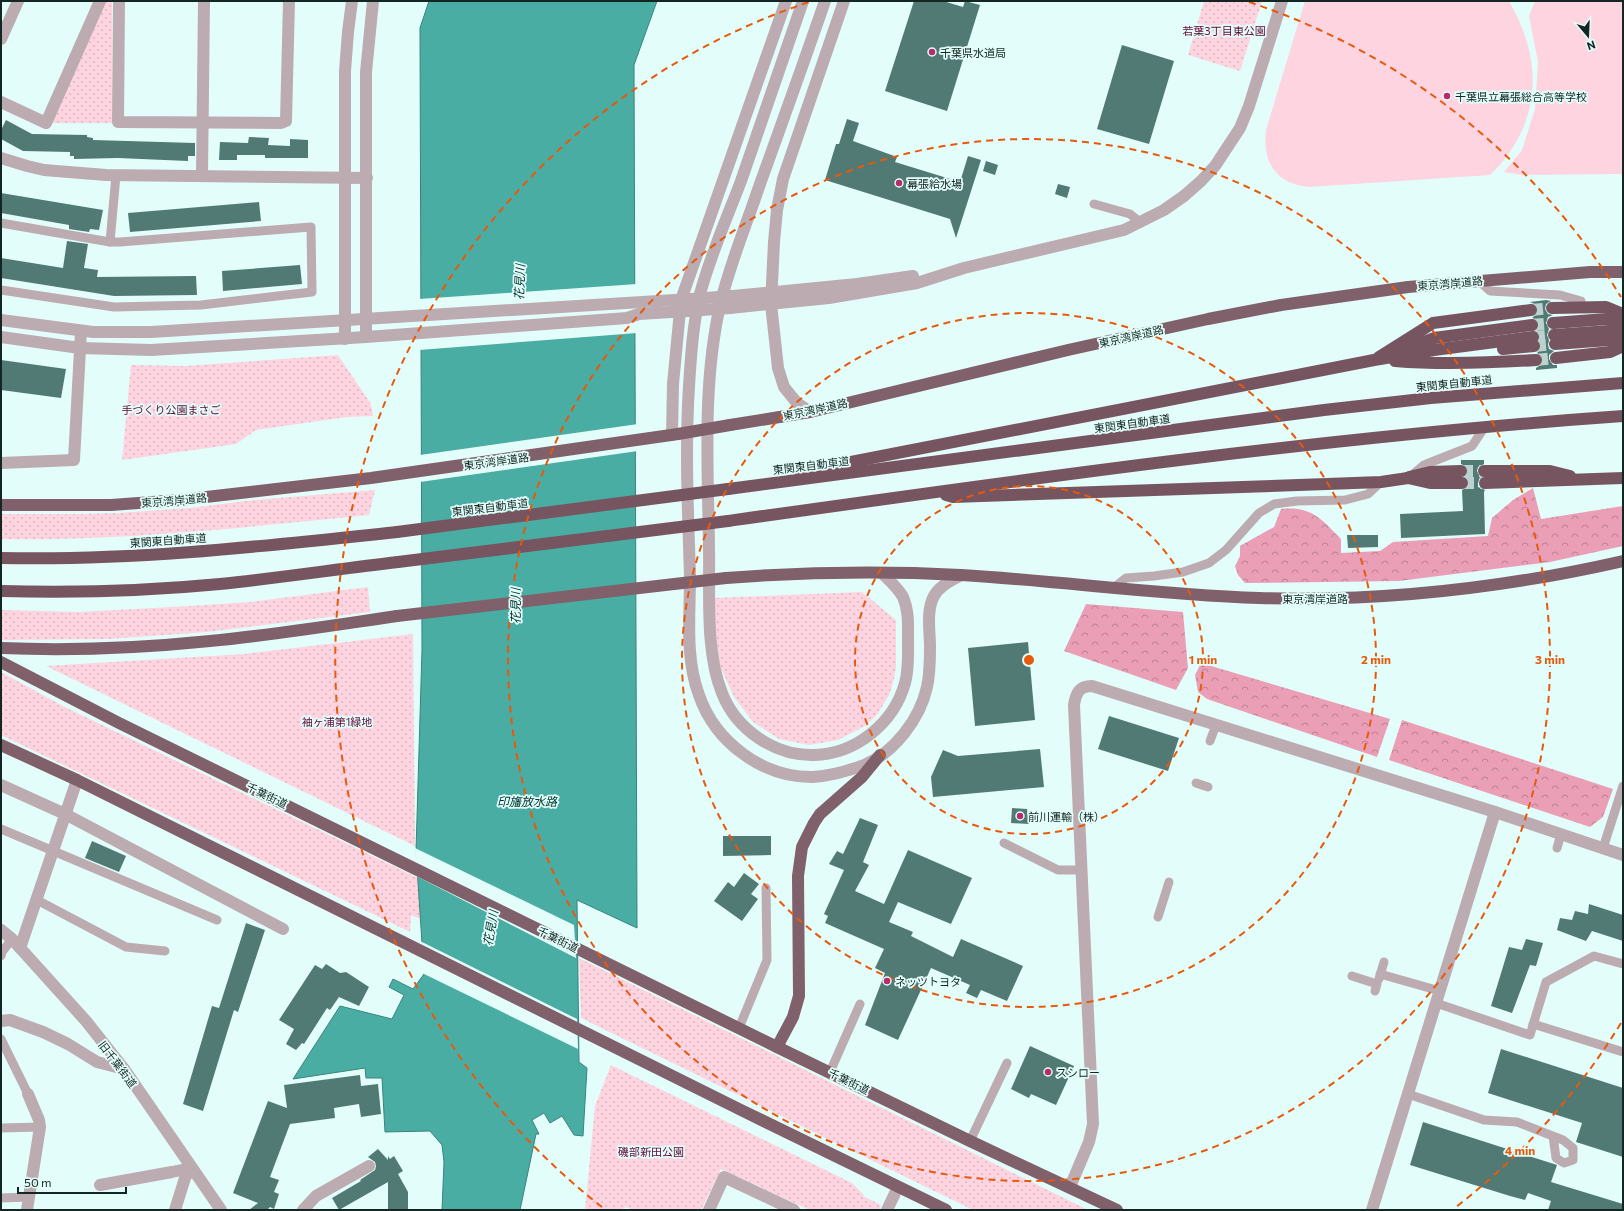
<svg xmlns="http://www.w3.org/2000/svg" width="1624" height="1211" font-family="Commissioner,'Noto Sans JP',sans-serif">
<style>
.grass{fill:url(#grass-dots)}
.forest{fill:url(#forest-crowns)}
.pitch{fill:#fdd4e0}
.water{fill:#49ada3;stroke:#39847d}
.pier{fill:#e3fefa}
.building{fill:#517a75}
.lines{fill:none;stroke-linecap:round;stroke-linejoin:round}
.motorway-tunnel{stroke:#bad3cf;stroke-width:12;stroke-dasharray:12 6;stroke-linecap:butt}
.service{stroke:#bcabb0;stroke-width:9}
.minor{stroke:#bcabb0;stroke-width:12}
.tertiary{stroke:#bcabb0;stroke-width:12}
.trunk{stroke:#80606a;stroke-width:12}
.motorway{stroke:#775560;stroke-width:12}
.tertiary-bridge{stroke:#bcabb0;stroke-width:12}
.trunk-bridge{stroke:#80606a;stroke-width:12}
.motorway-bridge{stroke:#775560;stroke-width:12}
.ring{fill:none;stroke:#e8590c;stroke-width:2;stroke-dasharray:7 5}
.poi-dot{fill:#b52c6a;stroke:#e3fefa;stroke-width:1.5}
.labels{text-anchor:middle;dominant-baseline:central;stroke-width:3.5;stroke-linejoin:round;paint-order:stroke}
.park-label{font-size:11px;fill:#620834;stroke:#e3fefa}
.poi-label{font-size:11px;fill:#142623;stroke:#e3fefa;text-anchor:start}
.street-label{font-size:11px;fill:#142623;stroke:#e3fefa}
.water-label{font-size:12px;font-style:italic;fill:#01332f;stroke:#e3fefa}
.centre{fill:#e8590c;stroke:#e3fefa;stroke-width:2}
.ring-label{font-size:12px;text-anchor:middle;font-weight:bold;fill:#e8590c;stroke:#e3fefa;stroke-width:3.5;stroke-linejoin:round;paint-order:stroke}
</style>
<defs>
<pattern id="grass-dots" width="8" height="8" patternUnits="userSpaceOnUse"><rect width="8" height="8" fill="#fdd4e0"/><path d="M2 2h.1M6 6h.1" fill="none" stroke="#d8b6c0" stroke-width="1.8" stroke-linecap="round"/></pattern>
<pattern id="forest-crowns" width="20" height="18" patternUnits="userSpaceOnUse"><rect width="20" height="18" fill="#ea9fb7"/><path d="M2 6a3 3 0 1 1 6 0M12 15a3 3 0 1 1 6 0" fill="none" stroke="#bc8194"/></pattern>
</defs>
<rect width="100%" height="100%" fill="#e3fefa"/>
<g class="grass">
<polygon points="105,1 112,1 112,123 51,123"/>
<polygon points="1204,1 1262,1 1240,71 1188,55"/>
<polygon points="338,355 371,404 373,416 347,417 256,430 236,444 122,460 131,365 185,366"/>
<path d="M375,490L369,515C247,527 124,541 1,539V514H78L118,513L189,508L254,500Z"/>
<polygon points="368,587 370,612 207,632 109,639 1,640 1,610 79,612 190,606 250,602"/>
<polygon points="862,592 896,620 896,668 893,683 889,695 877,715 865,726 838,740 809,745 779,739 753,722 734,697 720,666 713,615 714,598"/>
<polygon points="413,634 415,846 46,666 244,654"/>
<polygon points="1,672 63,706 420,879 420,919 411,915 410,932 1,735"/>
<polygon points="579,958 1088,1210 973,1210 581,1018"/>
<polygon points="611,1065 852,1183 864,1195 863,1196 881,1205 879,1210 810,1210 721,1169 701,1210 633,1210 626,1207 620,1210 585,1210 595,1106"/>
</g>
<g class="forest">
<path d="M1533,488L1541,519L1623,506V546L1550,562L1399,581L1245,583L1238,575L1235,566L1240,556V546L1274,527L1281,509C1312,506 1321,519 1341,539V553L1380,551L1393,542L1488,536L1492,518L1513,500Z"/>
<polygon points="1086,604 1183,612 1188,668 1176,690 1064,651"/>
<polygon points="1201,663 1390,719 1377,757 1207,699 1198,692 1195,675"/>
<polygon points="1402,720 1613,789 1603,817 1590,827 1389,760"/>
</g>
<g class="pitch">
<path d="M1305,1H1509C1544,61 1542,125 1490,175L1309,187C1276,184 1262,162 1266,130Z"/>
<polygon points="1535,1 1623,1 1623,174 1522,175 1504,172 1522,150 1535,109 1538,62 1529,16"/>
</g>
<polygon class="water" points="429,1 657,1 634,65 637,928 577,900 579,1062 587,1068 583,1136 574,1135 562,1116 550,1123 544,1113 532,1120 539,1134 536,1134 520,1210 442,1210 444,1162 442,1145 430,1131 385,1132 382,1078 366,1078 365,1068 293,1079 340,1006 392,1019 404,995 389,987 393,979 413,989 424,974 416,851 422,650 420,28"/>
<g class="pier">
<polygon points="637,284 637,333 419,350 419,299"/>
<polygon points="638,424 638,451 420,482 420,455"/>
<polygon points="415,848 574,925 576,958 416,876"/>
<polygon points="420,941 577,1019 578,1049 422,973"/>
</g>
<g class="building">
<polygon points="914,1 943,1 963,7 965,1 980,5 947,111 885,91"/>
<polygon points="1122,45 1174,61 1149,144 1097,129"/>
<polygon points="847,119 859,123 853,141 897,157 895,162 960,182 968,156 981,160 956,238 950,219 825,180 836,144 839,144"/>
<polygon points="6,120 32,134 87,135 87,137 93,138 93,140 195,143 195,156 188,156 188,161 118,158 74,159 74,156 70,156 70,152 23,151 1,139 1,130"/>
<polygon points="249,137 269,138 268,145 290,146 290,139 308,140 308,158 265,158 265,155 237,155 237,160 219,160 220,142 248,143"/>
<polygon points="986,161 998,165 995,175 983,171"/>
<polygon points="1058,184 1070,187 1067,198 1055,194"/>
<polygon points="1,193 103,210 99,230 90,229 89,232 69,229 69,225 1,213"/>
<polygon points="259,202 261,221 130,232 128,213"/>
<polygon points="67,241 88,244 84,268 98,270 97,277 196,276 197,295 114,296 1,278 1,258 63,268"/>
<polygon points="300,265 302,284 223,291 222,271"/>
<polygon points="1546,300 1551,301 1546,304 1545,309 1548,314 1553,315 1548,317 1546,323 1549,329 1547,335 1549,340 1548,345 1549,349 1554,351 1549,355 1549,359 1553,365 1557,365 1557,368 1536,370 1536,368 1542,364 1543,359 1542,356 1537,353 1541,349 1541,346 1539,341 1540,336 1537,331 1539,324 1538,320 1532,318 1538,313 1538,309 1537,305 1530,302"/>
<polygon points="1,360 66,369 61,398 1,390"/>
<polygon points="1461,460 1484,460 1484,464 1478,467 1477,471 1480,477 1478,483 1478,487 1485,490 1484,492 1485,534 1401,538 1400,514 1463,511 1462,490 1468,487 1469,483 1466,477 1468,471 1468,467 1461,464"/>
<polygon points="1347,535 1378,535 1378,547 1348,548"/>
<polygon points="1028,642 1035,720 975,726 968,648"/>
<polygon points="1109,716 1179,738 1168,771 1098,749"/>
<polygon points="1040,749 1044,787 933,797 931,777 943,750 958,756"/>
<polygon points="1012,808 1027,809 1029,824 1011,823"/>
<polygon points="860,818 878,825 863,862 869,865 855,891 884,904 908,850 972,878 951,924 898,902 889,922 913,932 911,936 953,957 961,939 1023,966 1007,1001 981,990 977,998 966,993 970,985 931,968 898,1040 865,1025 885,973 875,968 884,949 825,923 828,916 824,914 844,870 829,864 837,851 843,854"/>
<polygon points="723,836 771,836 771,855 723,856"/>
<polygon points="92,841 126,856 119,872 85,858"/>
<polygon points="744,873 759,884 751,894 758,899 742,921 714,901 728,882 734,887"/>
<polygon points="1589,904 1623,915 1623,941 1592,931 1586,941 1557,930 1560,918 1572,920 1575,911 1588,914"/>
<polygon points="246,923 265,930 238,1012 234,1010 203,1111 183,1104 212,1006 219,1008"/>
<polygon points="1526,939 1543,943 1536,966 1530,965 1512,1013 1491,1006 1509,947 1522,950"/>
<polygon points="326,964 340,973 346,972 369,987 359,1006 339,997 330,1010 327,1008 304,1044 302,1043 296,1050 286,1044 294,1029 279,1020 315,965 322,969"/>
<polygon points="1030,1046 1074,1066 1056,1105 1031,1094 1029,1098 1011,1089"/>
<polygon points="1501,1049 1623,1088 1623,1157 1576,1142 1582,1123 1488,1093"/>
<polygon points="360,1075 361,1086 378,1084 381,1114 361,1117 359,1104 334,1108 335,1118 290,1124 270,1177 279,1180 274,1192 279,1194 274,1209 270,1207 267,1210 249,1210 258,1203 233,1193 268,1101 287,1108 284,1085"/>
<polygon points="1423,1122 1554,1164 1557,1165 1551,1182 1623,1204 1623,1210 1548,1210 1551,1201 1528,1193 1525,1200 1510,1196 1410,1165"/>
<polygon points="378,1149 388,1160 388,1156 390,1159 394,1156 403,1171 398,1174 408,1192 408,1210 388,1210 388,1182 339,1210 332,1198 361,1181 360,1180 375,1170 376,1166 375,1162 368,1157"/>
</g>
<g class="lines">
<g class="motorway-tunnel">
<polyline points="1531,310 1552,308"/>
<polyline points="1532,325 1553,323"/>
<polyline points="1533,337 1554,335"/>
<polyline points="1534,346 1555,344"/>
<polyline points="1536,360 1556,358"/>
<polyline points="1461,471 1484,471"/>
<polyline points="1462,483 1485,483"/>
</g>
<g class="service">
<polyline points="1094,204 1130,214 1141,223"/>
<polyline points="1,223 110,242 120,242 311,227 312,292 201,305 114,307 1,290"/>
<polyline points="110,242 116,175"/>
<polyline points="1479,281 1490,291 1560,295 1581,301 1581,307"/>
<polyline points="1411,476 1424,465 1472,446 1484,428"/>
<polyline points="1113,588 1126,578 1154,576 1183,572 1209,563 1226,550 1259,513 1274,504 1297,501 1345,500 1368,494 1381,482"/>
<polyline points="1210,741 1216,725"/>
<polyline points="1196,783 1208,787"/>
<polyline points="1,829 217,920"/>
<polyline points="1004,843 1058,870 1082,870"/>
<polyline points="1557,848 1561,834"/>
<polyline points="1603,848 1623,786"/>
<polyline points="37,900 126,947 165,951"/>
<polyline points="1158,917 1169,882"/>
<polyline points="1,956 2,952 12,939"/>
<polyline points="1380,974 1440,991"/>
<polyline points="1352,976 1377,984 1375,991"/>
<polyline points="1379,979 1384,962"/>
<polyline points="1436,1003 1530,1035 1546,982 1594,956 1623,964"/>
<polyline points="1533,1024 1623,1052"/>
<polyline points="739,1028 767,960 766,888"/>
<polyline points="1,1039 28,1094"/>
<polyline points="830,1072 860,1004"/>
<polyline points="1408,1094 1484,1120 1517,1122 1563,1140 1573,1148 1573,1160 1564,1163 1556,1158 1553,1136"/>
<polyline points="1,1128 40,1127"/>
<polyline points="970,1141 1007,1063"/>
<polyline points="1,1198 29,1197"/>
</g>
<g class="minor">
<polyline points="119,1 118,122 281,123 286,121 289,1"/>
<polyline points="1,39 18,1"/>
<polyline points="1,102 46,123 100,1"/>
<polyline points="202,176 204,1"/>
<polyline points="1,463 74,460 81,331"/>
<polyline points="1,785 65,814 283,929"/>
<polyline points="20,948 77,780"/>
<polyline points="1,1021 10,1020 43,1032 68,1044 97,1062 124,1069"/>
<polyline points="100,1185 172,1172 191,1168"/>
<polyline points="27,1210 40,1127 39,1120 28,1094"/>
<polyline points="175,1210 185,1178 191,1168"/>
<polyline points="303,1210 316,1196 369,1166"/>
<polyline points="709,1210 724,1177 794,1210"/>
<polyline points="887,1210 898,1187"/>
<polyline points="1372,1210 1495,812"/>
</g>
<g class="tertiary">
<path d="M803,1C782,61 762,121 741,181C727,218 710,256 700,294C693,324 691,355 689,386C685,449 688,512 690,576C690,615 685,658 699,695C715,742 763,778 813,777C830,776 848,771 864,765C894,753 920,719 927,687C930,674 930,661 930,647C930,632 926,610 934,596C939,586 951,581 961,575"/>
<path d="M825,1C804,62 782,123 760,184C747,223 731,261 721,301C702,382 708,466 709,548C710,593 705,651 722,693C736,729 774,756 814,755C856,754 894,723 905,683C909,669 908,654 908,640C908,625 909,611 903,597C898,588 889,580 882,573"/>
<polyline points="1,158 27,166 44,170 106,175 367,178"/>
<polyline points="733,296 857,284 913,276"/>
<polyline points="730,308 829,298 917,283 964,268 1124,230 1164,210 1184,196 1201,181 1215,166 1240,128 1249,106 1282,1"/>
<polyline points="1,320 93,332 151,332 691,299"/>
<polyline points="1,337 80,348 151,350 366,337 627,318 639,314 688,311"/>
<polyline points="366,337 366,72 373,1"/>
<polyline points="345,339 345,71 348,32 352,1"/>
<polyline points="810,412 797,403 784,387 778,368 771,304 774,242 777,210 783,179 844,1"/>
<polyline points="672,435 673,384 681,300 786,1"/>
<polyline points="1,930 12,939 86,1021 124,1069 221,1210"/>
<path d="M1070,1187L1089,1142L1093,1124L1074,705C1076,693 1079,686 1092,686L1495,812L1623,855"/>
</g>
<g class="trunk">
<polyline points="730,425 810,412 1068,350 1208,319 1281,305 1408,287 1590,272 1623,272"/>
<polyline points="1,505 111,505 180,500 371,478 678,434"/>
<path d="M726,578C805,572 883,571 961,575C1061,581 1160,595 1259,598C1382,602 1504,588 1623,561"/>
<path d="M1,648C71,651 141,648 210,641C273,635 335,625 397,616"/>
<polyline points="1,662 119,723 777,1047 970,1141 1117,1210"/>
<polyline points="1,745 77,780 741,1110 946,1210"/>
<polyline points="777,1047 793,1017 799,996 798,876 802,847 814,823 820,814 862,777 880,755"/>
</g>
<g class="motorway">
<polyline points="1552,308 1606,307 1623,314"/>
<polyline points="1553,323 1607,319 1623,322"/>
<polyline points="1554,335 1623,330"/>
<polyline points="1555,344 1609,340 1623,336"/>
<polyline points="1503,349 1534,346"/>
<polyline points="1400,351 1434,338 1532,325"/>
<polyline points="1379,357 1433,323 1531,310"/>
<polyline points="1556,358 1610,352 1623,346"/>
<path d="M1395,361C1443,365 1489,363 1536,360"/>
<polyline points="1484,471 1550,471 1570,476"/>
<polyline points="801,473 810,470 1374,360 1434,350 1533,337"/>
<polyline points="1409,477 1430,472 1461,471"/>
<polyline points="1485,483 1623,478"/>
<polyline points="728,489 1324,410 1431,398 1623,383"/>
<polyline points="946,495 953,497 1327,484 1381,482 1408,478 1430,483 1462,483"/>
<path d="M728,521C1026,479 1323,437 1623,416"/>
<path d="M1,558C134,561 265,546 397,532"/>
<path d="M1,591C74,593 147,591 220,584C279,578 338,569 398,562"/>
</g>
<g class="tertiary-bridge">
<polyline points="691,299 733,296"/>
<polyline points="688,311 730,308"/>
</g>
<g class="trunk-bridge">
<polyline points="678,434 730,425"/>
<polyline points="397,616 726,578"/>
</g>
<g class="motorway-bridge">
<polyline points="397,532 728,489"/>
<polyline points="398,562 728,521"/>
</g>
</g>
<g class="ring">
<circle cx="1029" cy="660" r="174"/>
<circle cx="1029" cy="660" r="347"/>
<circle cx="1029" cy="660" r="521"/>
<path d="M1621 1023A694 694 0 0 1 1456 1207M602 1207A694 694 0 0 1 809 2M1249 2A694 694 0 0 1 1621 297"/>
</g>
<g class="poi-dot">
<circle cx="932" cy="52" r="4"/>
<circle cx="1447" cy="96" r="4"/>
<circle cx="899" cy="183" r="4"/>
<circle cx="1020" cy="816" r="4"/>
<circle cx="887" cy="981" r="4"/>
<circle cx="1048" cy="1072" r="4"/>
</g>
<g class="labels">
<g class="park-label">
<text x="1224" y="30">若葉3丁目東公園</text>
<text x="171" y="409">手づくり公園まさご</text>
<text x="337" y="721">袖ヶ浦第1緑地</text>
<text x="651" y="1151">磯部新田公園</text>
</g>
<g class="poi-label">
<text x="940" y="52">千葉県水道局</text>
<text x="1455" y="96">千葉県立幕張総合高等学校</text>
<text x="907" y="183">幕張給水場</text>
<text x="1028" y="816">前川運輸（株）</text>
<text x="895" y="981">ネッツトヨタ</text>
<text x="1056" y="1072">スシロー</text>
</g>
<g class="street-label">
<text transform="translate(1450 283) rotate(-5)">東京湾岸道路</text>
<text transform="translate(1131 336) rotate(-13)">東京湾岸道路</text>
<text transform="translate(1454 383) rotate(-6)">東関東自動車道</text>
<text transform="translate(815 409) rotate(-12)">東京湾岸道路</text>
<text transform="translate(1132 423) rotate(-8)">東関東自動車道</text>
<text transform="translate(496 461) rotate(-8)">東京湾岸道路</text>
<text transform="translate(811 465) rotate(-7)">東関東自動車道</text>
<text transform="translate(174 500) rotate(-5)">東京湾岸道路</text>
<text transform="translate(490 507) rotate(-7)">東関東自動車道</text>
<text transform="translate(168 540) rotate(-4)">東関東自動車道</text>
<text x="1315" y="598">東京湾岸道路</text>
<text transform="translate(267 795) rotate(26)">千葉街道</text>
<text transform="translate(558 939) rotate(26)">千葉街道</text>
<text transform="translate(118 1064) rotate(53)">旧千葉街道</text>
<text transform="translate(849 1081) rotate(26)">千葉街道</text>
</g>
<g class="water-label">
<text transform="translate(519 282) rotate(-88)">花見川</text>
<text transform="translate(515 606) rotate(-90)">花見川</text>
<text x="527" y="801">印旛放水路</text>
<text transform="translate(490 928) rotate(-81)">花見川</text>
</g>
</g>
<circle cx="1029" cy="660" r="6" class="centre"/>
<g class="ring-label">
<text x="1203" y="664">1 min</text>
<text x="1376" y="664">2 min</text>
<text x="1550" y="664">3 min</text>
<text x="1520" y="1155">4 min</text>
</g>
<rect width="1624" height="1211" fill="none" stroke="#142623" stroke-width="4"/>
<g transform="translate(1588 36) rotate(161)" stroke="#e3fefa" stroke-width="3" paint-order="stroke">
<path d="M0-3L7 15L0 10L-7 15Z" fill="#142623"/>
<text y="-6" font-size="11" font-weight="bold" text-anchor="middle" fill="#142623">N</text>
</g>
<path d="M18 1187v6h108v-6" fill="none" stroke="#142623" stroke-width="2"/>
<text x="24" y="1187" font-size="12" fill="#142623" stroke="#e3fefa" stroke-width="3" paint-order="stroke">50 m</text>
</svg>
